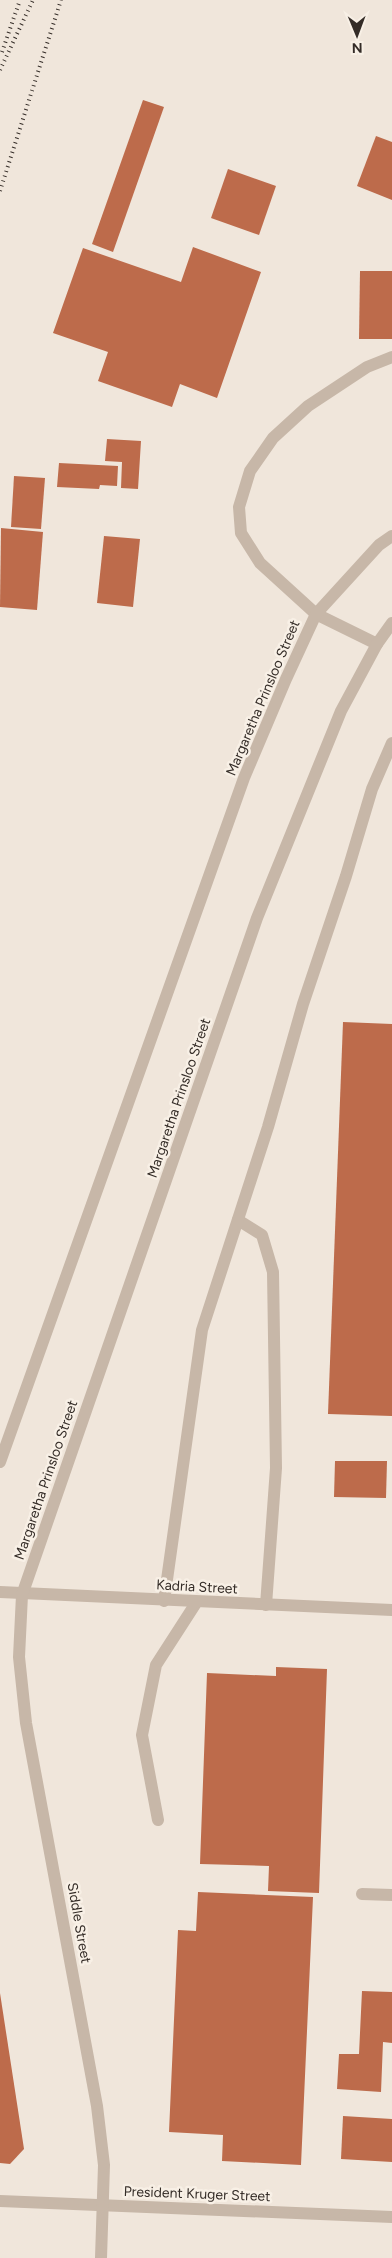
<svg xmlns="http://www.w3.org/2000/svg" width="392" height="2258" font-family="Figtree,sans-serif">
<style>
.building{fill:#bd6b4b}
.lines{fill:none;stroke-linecap:round;stroke-linejoin:round}
.service{stroke:#c7b7a8;stroke-width:12}
.minor{stroke:#c7b7a8;stroke-width:12}
.tertiary{stroke:#c7b7a8;stroke-width:12}
.rail{stroke:#342c27;stroke-width:4;stroke-dasharray:1 4;stroke-linecap:butt}
.labels{text-anchor:middle;dominant-baseline:central;stroke-width:5;stroke-linejoin:round;paint-order:stroke}
.street-label{font-size:14px;fill:#342c27;stroke:#f8f0e6}
</style>
<rect width="100%" height="100%" fill="#f0e6db"/>
<g class="building">
<polygon points="143,100 164,107 113,252 92,244"/>
<polygon points="376,136 392,142 392,200 357,186"/>
<polygon points="228,169 276,186 259,235 211,218"/>
<polygon points="193,247 261,272 217,398 180,384 172,407 98,381 108,352 53,333 83,248 181,282"/>
<polygon points="360,271 392,271 392,339 359,339"/>
<polygon points="107,439 141,441 138,489 121,488 122,462 105,461"/>
<polygon points="59,463 118,466 117,486 100,485 99,489 57,487"/>
<polygon points="14,476 45,478 41,529 11,527"/>
<polygon points="1,528 43,532 37,610 0,607"/>
<polygon points="104,536 140,539 133,607 97,603"/>
<polygon points="343,1022 392,1024 392,1416 328,1414"/>
<polygon points="335,1461 387,1461 386,1498 334,1497"/>
<polygon points="276,1667 327,1669 319,1893 268,1891 269,1866 200,1864 207,1673 276,1676"/>
<polygon points="198,1892 313,1897 301,2165 222,2161 223,2135 169,2132 178,1930 196,1931"/>
<polygon points="362,1991 392,1992 392,2043 383,2042 381,2092 337,2089 339,2054 359,2054"/>
<polygon points="0,1993 24,2149 10,2164 0,2163"/>
<polygon points="343,2116 392,2119 392,2162 341,2159"/>
</g>
<g class="lines">
<g class="service">
<polyline points="377,644 316,614 260,563 241,533 239,507 250,471 273,438 308,406 367,367 392,357"/>
<polyline points="238,1220 262,1235 273,1272 276,1468 266,1605"/>
<polyline points="164,1601 202,1330 268,1127 303,1004 346,876 372,789 392,743"/>
<polyline points="158,1820 142,1735 156,1665 196,1603"/>
<polyline points="362,1894 392,1895"/>
</g>
<polyline class="minor" points="0,1592 392,1610"/>
<g class="tertiary">
<polyline points="0,1462 244,778 286,679 316,614 379,545 392,536"/>
<polyline points="0,2201 392,2217"/>
<polyline points="101,2258 104,2165 97,2106 26,1723 19,1657 22,1595 257,918 341,711 377,644 392,623"/>
</g>
<g class="rail">
<polyline points="2,52 20,0"/>
<polyline points="0,70 33,0"/>
<polyline points="0,191 61,0"/>
</g>
</g>
<g class="labels">
<g class="street-label">
<text transform="translate(263 698) rotate(-67)">Margaretha Prinsloo Street</text>
<text transform="translate(179 1098) rotate(-71)">Margaretha Prinsloo Street</text>
<text transform="translate(46 1480) rotate(-71)">Margaretha Prinsloo Street</text>
<text transform="translate(197 1587) rotate(3)">Kadria Street</text>
<text transform="translate(79 1923) rotate(80)">Siddle Street</text>
<text transform="translate(197 2194) rotate(2)">President Kruger Street</text>
</g>
</g>
<g transform="translate(357 35) rotate(179)" stroke="#f8f0e6" stroke-width="4" paint-order="stroke">
<path d="M0-4L9 19L0 12L-9 19Z" fill="#342c27"/>
<text y="-8" font-size="14" font-weight="bold" text-anchor="middle" fill="#342c27">N</text>
</g>
</svg>
